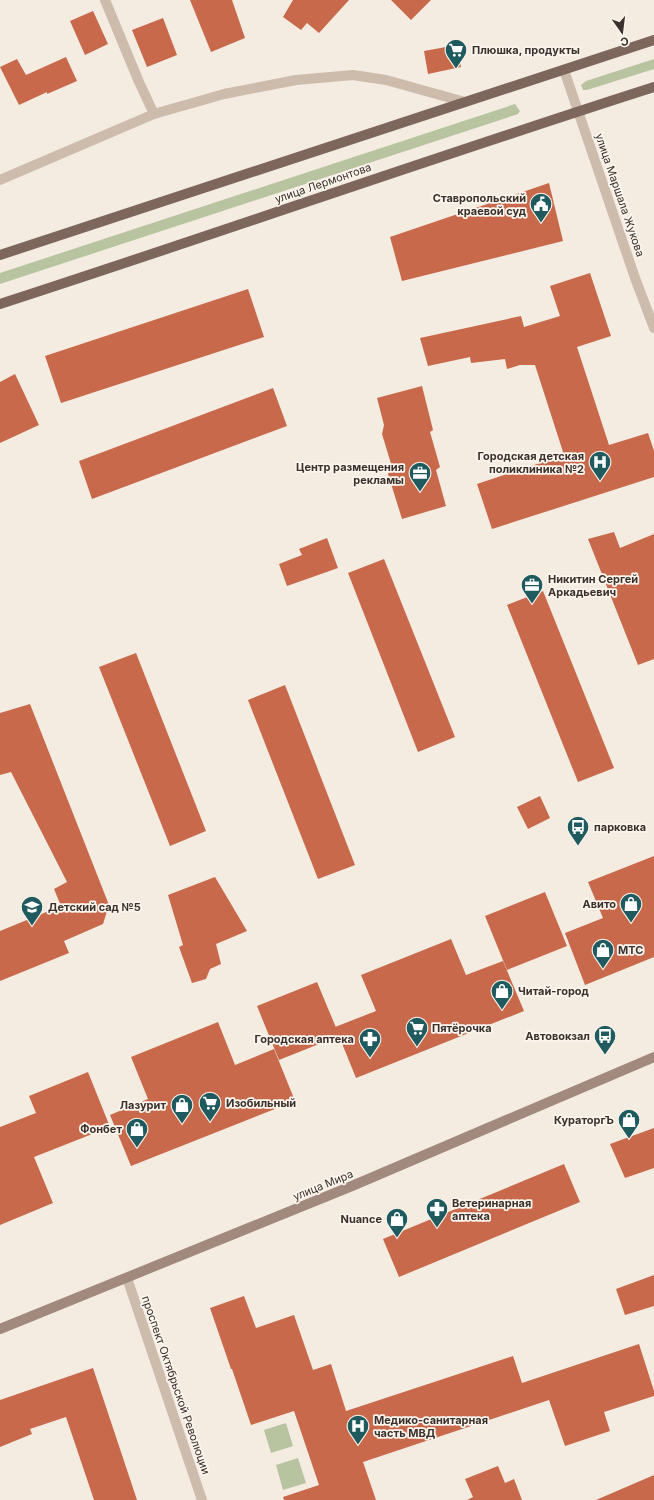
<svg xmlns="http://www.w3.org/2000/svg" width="654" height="1500" font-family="Inter,sans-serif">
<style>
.green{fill:#b8c4a0}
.building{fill:#c8694b}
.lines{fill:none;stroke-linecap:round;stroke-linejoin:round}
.street{stroke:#cdbbac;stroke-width:10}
.secondary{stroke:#a18a7d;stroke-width:10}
.primary{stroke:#7d675c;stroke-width:10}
.labels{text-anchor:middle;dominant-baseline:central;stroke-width:3.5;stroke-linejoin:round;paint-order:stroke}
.poi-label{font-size:11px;font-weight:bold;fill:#3b302b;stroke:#fbf5ee;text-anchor:start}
.street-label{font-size:11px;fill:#3b302b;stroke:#fbf5ee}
</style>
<rect width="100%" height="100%" fill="#f4ebe1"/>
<g class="green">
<polygon points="654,59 654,69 587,90 583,90 581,85 586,81"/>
<polygon points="515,104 520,111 518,114 0,284 0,273"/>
<polygon points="286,1423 293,1446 271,1453 264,1430"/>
<polygon points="298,1458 306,1483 283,1490 276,1465"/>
</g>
<g class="building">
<polygon points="190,0 232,0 245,38 211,52"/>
<polygon points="293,0 349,0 319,33 307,23 301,30 283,17"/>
<polygon points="391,0 431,0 411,20"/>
<polygon points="93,11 108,44 85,55 70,21"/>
<polygon points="163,18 177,55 147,67 132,30"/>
<polygon points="457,45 461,67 428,74 424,51"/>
<polygon points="66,57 77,81 47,94 47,92 19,105 0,67 17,59 26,75"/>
<polygon points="549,183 563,241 402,281 390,237"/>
<polygon points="590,273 611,336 577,347 609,445 648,433 654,451 654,477 492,529 477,484 564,455 535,365 520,365 507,369 505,359 471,363 470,357 428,366 420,338 521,316 524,327 560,316 550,286"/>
<polygon points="248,289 264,337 61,403 45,356"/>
<polygon points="15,374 39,425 0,443 0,382"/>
<polygon points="422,386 433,430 430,432 440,467 436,470 446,506 402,519 388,474 392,467 382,434 384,425 377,398"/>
<polygon points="273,388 287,426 92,499 79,461"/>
<polygon points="614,532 620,548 654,534 654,659 638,665 588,539"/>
<polygon points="327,538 338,568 287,586 279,564 302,555 299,549"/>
<polygon points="384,559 455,737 418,752 348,573"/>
<polygon points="543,591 614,768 578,782 507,605"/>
<polygon points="136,653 206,831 170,846 99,667"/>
<polygon points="285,685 355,865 318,879 248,700"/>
<polygon points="30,704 109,905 103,924 64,941 69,953 0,981 0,931 61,906 54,889 67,882 11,772 0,775 0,713"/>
<polygon points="540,796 550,818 528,829 517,807"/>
<polygon points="654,856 654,957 585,985 565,933 603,918 588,882"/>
<polygon points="215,877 247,931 216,944 221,964 210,969 206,979 192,983 179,947 183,945 168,895"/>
<polygon points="545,892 567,946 507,970 485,916"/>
<polygon points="451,939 466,975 503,961 524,1011 356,1078 339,1036 279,1060 257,1006 317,982 337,1030 335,1027 376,1011 361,975"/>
<polygon points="218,1022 235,1065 274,1049 295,1101 131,1166 110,1115 148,1099 131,1057"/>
<polygon points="88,1072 110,1127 34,1157 53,1203 0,1225 0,1127 36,1113 29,1096"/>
<polygon points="654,1128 654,1168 625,1178 610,1144"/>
<polygon points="564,1164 580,1202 399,1277 383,1239"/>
<polygon points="654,1275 654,1306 625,1315 616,1289"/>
<polygon points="244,1296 256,1328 294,1315 313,1370 331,1364 346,1411 513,1356 522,1383 639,1344 654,1391 654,1396 604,1412 610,1431 565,1446 549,1400 363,1462 376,1500 284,1500 283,1497 319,1485 294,1411 251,1425 232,1369 231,1369 210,1308"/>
<polygon points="93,1368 137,1500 94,1500 66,1417 30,1429 32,1434 0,1447 0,1400"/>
<polygon points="498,1466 505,1483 514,1479 522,1500 467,1500 473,1497 465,1479"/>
<polygon points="654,1475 654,1500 596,1500"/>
</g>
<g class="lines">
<g class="street">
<polyline points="105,0 139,82 154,114"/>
<polyline points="564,70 635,278 654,328"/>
<polyline points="0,180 154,114 224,94 296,80 353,75 386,80 465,102"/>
<polyline points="127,1278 202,1500"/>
</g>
<polyline class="secondary" points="0,1329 352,1186 654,1057"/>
<g class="primary">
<polyline points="0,255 654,40"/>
<path d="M0,304C219,233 435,157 654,87"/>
</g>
</g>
<defs>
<g id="supermarket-pin" transform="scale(1.15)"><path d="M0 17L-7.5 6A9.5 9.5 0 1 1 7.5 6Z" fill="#1f5a5e" stroke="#fbf5ee"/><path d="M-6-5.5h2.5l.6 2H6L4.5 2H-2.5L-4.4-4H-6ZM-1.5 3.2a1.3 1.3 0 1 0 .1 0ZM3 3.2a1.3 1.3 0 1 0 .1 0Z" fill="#fff"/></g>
<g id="civic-pin" transform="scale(1.15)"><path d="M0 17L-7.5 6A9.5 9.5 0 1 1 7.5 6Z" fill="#1f5a5e" stroke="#fbf5ee"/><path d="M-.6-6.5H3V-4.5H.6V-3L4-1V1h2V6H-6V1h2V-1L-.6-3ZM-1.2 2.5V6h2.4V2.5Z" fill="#fff"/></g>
<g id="hospital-pin" transform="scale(1.15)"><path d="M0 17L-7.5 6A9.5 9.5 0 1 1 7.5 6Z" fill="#1f5a5e" stroke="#fbf5ee"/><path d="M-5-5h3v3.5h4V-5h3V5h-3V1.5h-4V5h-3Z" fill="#fff"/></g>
<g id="office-pin" transform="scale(1.15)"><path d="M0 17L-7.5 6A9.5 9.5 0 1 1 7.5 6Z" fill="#1f5a5e" stroke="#fbf5ee"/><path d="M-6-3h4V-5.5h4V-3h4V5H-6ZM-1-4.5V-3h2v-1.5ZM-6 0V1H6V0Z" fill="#fff"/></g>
<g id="bus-pin" transform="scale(1.15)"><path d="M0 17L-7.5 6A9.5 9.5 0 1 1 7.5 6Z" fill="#1f5a5e" stroke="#fbf5ee"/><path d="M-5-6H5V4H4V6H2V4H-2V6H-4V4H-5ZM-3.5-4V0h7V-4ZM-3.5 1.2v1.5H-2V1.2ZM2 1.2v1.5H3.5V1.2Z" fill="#fff"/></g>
<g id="shop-pin" transform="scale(1.15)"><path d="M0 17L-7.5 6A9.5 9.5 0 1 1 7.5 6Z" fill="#1f5a5e" stroke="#fbf5ee"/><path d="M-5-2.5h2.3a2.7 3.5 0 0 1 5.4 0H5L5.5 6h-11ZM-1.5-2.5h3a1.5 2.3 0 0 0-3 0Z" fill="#fff"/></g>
<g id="school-pin" transform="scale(1.15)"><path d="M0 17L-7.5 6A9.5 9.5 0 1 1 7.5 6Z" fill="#1f5a5e" stroke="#fbf5ee"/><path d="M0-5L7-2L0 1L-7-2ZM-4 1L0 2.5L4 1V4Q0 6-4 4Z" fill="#fff"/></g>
<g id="pharmacy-pin" transform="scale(1.15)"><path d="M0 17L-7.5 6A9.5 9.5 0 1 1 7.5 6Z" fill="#1f5a5e" stroke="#fbf5ee"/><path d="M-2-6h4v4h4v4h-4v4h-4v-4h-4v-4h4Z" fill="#fff"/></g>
</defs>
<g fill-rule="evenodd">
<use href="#supermarket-pin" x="456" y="50"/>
<use href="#civic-pin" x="541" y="204"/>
<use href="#hospital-pin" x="600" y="462"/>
<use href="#office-pin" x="420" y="473"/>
<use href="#office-pin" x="532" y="585"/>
<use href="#bus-pin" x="578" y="827"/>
<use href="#shop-pin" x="631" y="904"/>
<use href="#school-pin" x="32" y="907"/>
<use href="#shop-pin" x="603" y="950"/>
<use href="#shop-pin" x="502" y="991"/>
<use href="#supermarket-pin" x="417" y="1028"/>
<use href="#bus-pin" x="605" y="1036"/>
<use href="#pharmacy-pin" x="370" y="1039"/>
<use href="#supermarket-pin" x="210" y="1103"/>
<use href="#shop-pin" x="182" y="1105"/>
<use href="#shop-pin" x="629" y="1120"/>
<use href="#shop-pin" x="137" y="1129"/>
<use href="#pharmacy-pin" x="437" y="1209"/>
<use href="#shop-pin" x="397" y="1219"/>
<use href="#hospital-pin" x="358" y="1426"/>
</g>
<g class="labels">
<g class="poi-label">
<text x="472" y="50">Плюшка, продукты</text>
<text x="526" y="198" text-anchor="end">Ставропольский<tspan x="526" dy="13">краевой суд</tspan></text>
<text x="584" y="456" text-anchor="end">Городская детская<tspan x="584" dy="13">поликлиника №2</tspan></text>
<text x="404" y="467" text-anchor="end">Центр размещения<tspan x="404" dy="13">рекламы</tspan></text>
<text x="548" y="579">Никитин Сергей<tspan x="548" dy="13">Аркадьевич</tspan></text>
<text x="594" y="827">парковка</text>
<text x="616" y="904" text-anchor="end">Авито</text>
<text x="48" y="907">Детский сад №5</text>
<text x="618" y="950">МТС</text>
<text x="518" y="991">Читай-город</text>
<text x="432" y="1028">Пятёрочка</text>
<text x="590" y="1036" text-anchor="end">Автовокзал</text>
<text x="354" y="1039" text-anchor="end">Городская аптека</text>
<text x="226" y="1103">Изобильный</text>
<text x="166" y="1105" text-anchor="end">Лазурит</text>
<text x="614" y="1120" text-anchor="end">КураторгЪ</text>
<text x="122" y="1129" text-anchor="end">Фонбет</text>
<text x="452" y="1203">Ветеринарная<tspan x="452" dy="13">аптека</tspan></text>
<text x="382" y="1219" text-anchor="end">Nuance</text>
<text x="374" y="1420">Медико-санитарная<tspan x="374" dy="13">часть МВД</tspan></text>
</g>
<g class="street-label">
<text transform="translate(323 183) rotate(-19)">улица Лермонтова</text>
<text transform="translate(620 195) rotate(71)">улица Маршала Жукова</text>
<text transform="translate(323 1185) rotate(-22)">улица Мира</text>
<text transform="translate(176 1385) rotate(71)">проспект Октябрьской Революции</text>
</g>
</g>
<g transform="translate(622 32) rotate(166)" stroke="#fbf5ee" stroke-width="3" paint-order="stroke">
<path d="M0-3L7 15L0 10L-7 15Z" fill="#3b302b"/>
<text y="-6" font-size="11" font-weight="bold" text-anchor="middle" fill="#3b302b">С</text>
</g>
</svg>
